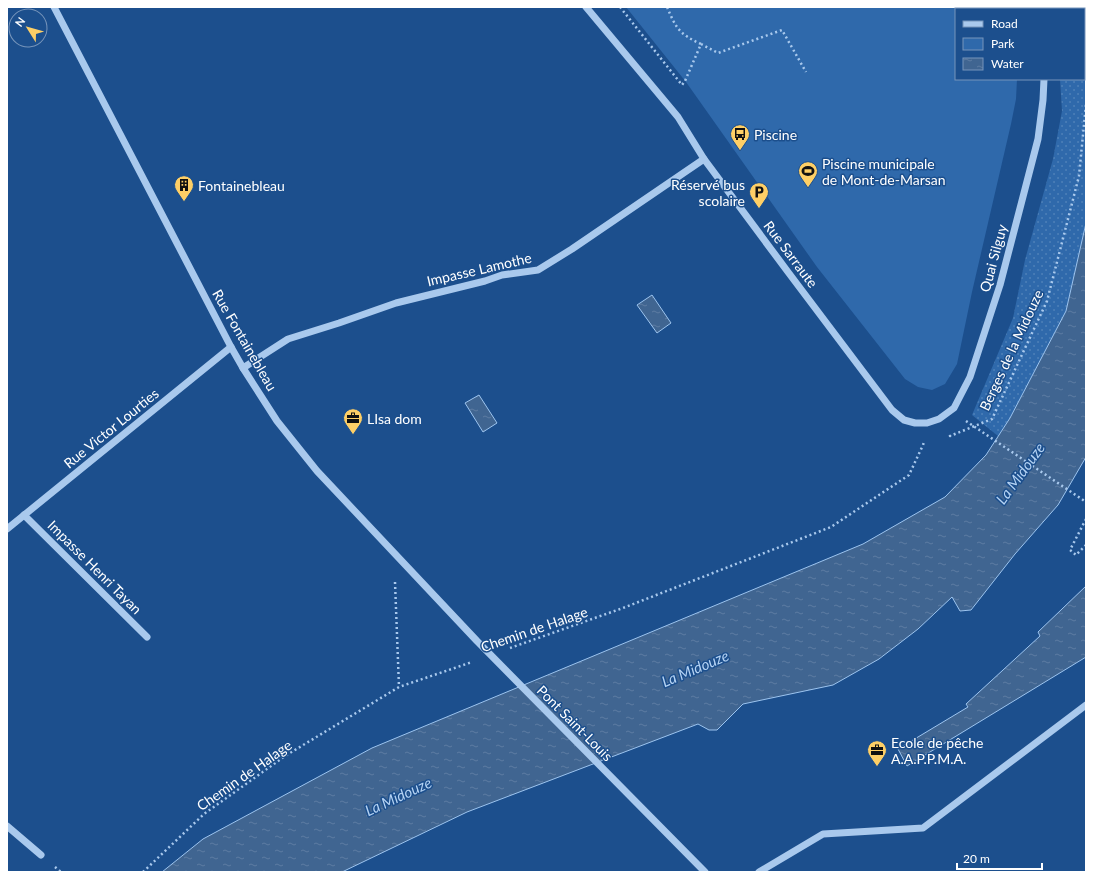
<svg xmlns="http://www.w3.org/2000/svg" width="1093" height="879" font-family="Lato,sans-serif">
<style>
.green{fill:url(#green-dots)}
.pitch{fill:#2f69ab}
.water{fill:url(#water-ripples);stroke:#9cc4ef}
.lines{fill:none;stroke-linecap:round;stroke-linejoin:round}
.path{stroke:#a9c9ed;stroke-width:2.5;stroke-dasharray:2 3;stroke-linecap:butt}
.minor{stroke:#a9c9ed;stroke-width:7}
.labels{text-anchor:middle;dominant-baseline:central;stroke-width:3;stroke-linejoin:round;paint-order:stroke}
.poi-label{font-size:14px;fill:#fff;stroke:#1c4f8d;text-anchor:start}
.street-label{font-size:14px;fill:#fff;stroke:#1c4f8d}
.water-label{font-size:15px;font-style:italic;fill:#b5d3f4;stroke:#1c4f8d}
</style>
<defs>
<pattern id="green-dots" width="8" height="8" patternUnits="userSpaceOnUse"><rect width="8" height="8" fill="#2f69ab"/><path d="M2 2h.1M6 6h.1" fill="none" stroke="#4e80b8" stroke-width="1.8" stroke-linecap="round"/></pattern>
<pattern id="water-ripples" width="26" height="14" patternUnits="userSpaceOnUse"><rect width="26" height="14" fill="#406591"/><path d="M2 4q2-2 4 0t4 0M15 11q2-2 4 0t4 0" fill="none" stroke="#5d7ca2"/></pattern>
</defs>
<rect width="100%" height="100%" fill="#1c4f8d"/>
<polygon class="green" points="1055,7 1086,7 1086,223 1066,311 1010,418 998,436 972,415 1013,318 1025,260 1053,159 1062,111 1060,79 1084,79 1084,9 1056,9"/>
<polygon class="pitch" points="626,7 1006,7 1007,9 956,9 956,79 1017,79 1016,99 1011,124 972,292 957,364 945,384 932,390 918,387 905,379 817,267 686,82"/>
<g class="water">
<polygon points="1086,223 1086,457 1058,505 1015,554 971,610 960,611 952,597 918,629 879,659 833,685 743,704 717,730 709,730 698,724 467,812 342,872 162,872 203,839 372,748 863,544 945,497 986,455 1010,418 1066,311"/>
<polygon points="652,295 671,323 657,333 637,305"/>
<polygon points="479,395 497,423 483,432 465,403"/>
<polygon points="1086,586 1086,657 907,766 898,749 968,707 966,704 1040,636 1038,632"/>
</g>
<g class="lines">
<g class="path">
<path d="M620,7L682,85L685,81L701,44C679,34 676,28 667,7"/>
<polyline points="1083,7 1084,9"/>
<polyline points="1084,11 1086,26"/>
<polyline points="701,44 718,53 782,30 806,72"/>
<polyline points="966,421 1086,502"/>
<polyline points="950,435 950,436 992,419 1047,301 1079,176 1086,104"/>
<polyline points="1086,519 1070,550 1076,555 1086,545"/>
<polyline points="395,582 399,687"/>
<polyline points="510,648 623,608 831,527 909,475 923,445 924,442"/>
<polyline points="55,867 61,872"/>
<polyline points="143,872 204,814 285,756 399,687 472,662"/>
</g>
<g class="minor">
<polyline points="54,7 231,347 243,368 277,421 317,471 477,641 705,872"/>
<polyline points="586,7 678,117 704,159 788,272 892,410 904,420 915,423 927,423 939,419 954,408 970,377 1000,285 1038,139 1043,100 1044,79"/>
<polyline points="1041,7 1041,9"/>
<polyline points="243,368 288,339 339,323 396,303 485,281 502,275 538,270 572,249 704,159"/>
<polyline points="24,515 147,637"/>
<polyline points="7,529 231,347"/>
<polyline points="7,826 41,855"/>
<polyline points="759,872 823,834 923,828 1086,705"/>
</g>
</g>
<defs>
<g id="bus-pin" transform="scale(1)"><path d="M0 17L-7.5 6A9.5 9.5 0 1 1 7.5 6Z" fill="#fecf66" stroke="#1c4f8d"/><path d="M-5-6H5V4H4V6H2V4H-2V6H-4V4H-5ZM-3.5-4V0h7V-4ZM-3.5 1.2v1.5H-2V1.2ZM2 1.2v1.5H3.5V1.2Z" fill="#111"/></g>
<g id="stadium-pin" transform="scale(1)"><path d="M0 17L-7.5 6A9.5 9.5 0 1 1 7.5 6Z" fill="#fecf66" stroke="#1c4f8d"/><path d="M0-5a6.5 5 0 1 0 0 10a6.5 5 0 1 0 0-10ZM-3.5-1.8h7v3.6h-7Z" fill="#111"/></g>
<g id="building-pin" transform="scale(1)"><path d="M0 17L-7.5 6A9.5 9.5 0 1 1 7.5 6Z" fill="#fecf66" stroke="#1c4f8d"/><path d="M-4-6H4V6H1V3H-1V6H-4ZM-2.5-4.3h1.7v1.8h-1.7ZM.8-4.3h1.7v1.8H.8ZM-2.5-1h1.7V.8h-1.7ZM.8-1h1.7V.8H.8Z" fill="#111"/></g>
<g id="parking-pin" transform="scale(1)"><path d="M0 17L-7.5 6A9.5 9.5 0 1 1 7.5 6Z" fill="#fecf66" stroke="#1c4f8d"/><path d="M-3.5-5.5H1a3.5 3.5 0 0 1 0 7H-1V5.5H-3.5ZM-1-3.4V-.6H.8a1.4 1.4 0 0 0 0-2.8Z" fill="#111"/></g>
<g id="office-pin" transform="scale(1)"><path d="M0 17L-7.5 6A9.5 9.5 0 1 1 7.5 6Z" fill="#fecf66" stroke="#1c4f8d"/><path d="M-6-3h4V-5.5h4V-3h4V5H-6ZM-1-4.5V-3h2v-1.5ZM-6 0V1H6V0Z" fill="#111"/></g>
</defs>
<g fill-rule="evenodd">
<use href="#bus-pin" x="740" y="134"/>
<use href="#stadium-pin" x="808" y="171"/>
<use href="#building-pin" x="184" y="185"/>
<use href="#parking-pin" x="759" y="192"/>
<use href="#office-pin" x="353" y="418"/>
<use href="#office-pin" x="877" y="750"/>
</g>
<g class="labels">
<g class="poi-label">
<text x="754" y="134">Piscine</text>
<text x="822" y="163">Piscine municipale<tspan x="822" dy="16">de Mont-de-Marsan</tspan></text>
<text x="745" y="184" text-anchor="end">Réservé bus<tspan x="745" dy="16">scolaire</tspan></text>
<text x="198" y="185">Fontainebleau</text>
<text x="367" y="418">LIsa dom</text>
<text x="891" y="742">Ecole de pêche<tspan x="891" dy="16">A.A.P.P.M.A.</tspan></text>
</g>
<g class="street-label">
<text transform="translate(791 254) rotate(53)">Rue Sarraute</text>
<text transform="translate(993 258) rotate(-75)">Quai Silguy</text>
<text transform="translate(479 269) rotate(-13)">Impasse Lamothe</text>
<text transform="translate(245 340) rotate(60)">Rue Fontainebleau</text>
<text transform="translate(1011 350) rotate(-65)">Berges de la Midouze</text>
<text transform="translate(111 428) rotate(-39)">Rue Victor Lourties</text>
<text transform="translate(95 567) rotate(45)">Impasse Henri Tayan</text>
<text transform="translate(534 629) rotate(-19)">Chemin de Halage</text>
<text transform="translate(575 723) rotate(45)">Pont Saint-Louis</text>
<text transform="translate(244 775) rotate(-35)">Chemin de Halage</text>
</g>
<g class="water-label">
<text transform="translate(1020 473) rotate(-54)">La Midouze</text>
<text transform="translate(695 668) rotate(-23)">La Midouze</text>
<text transform="translate(398 796) rotate(-25)">La Midouze</text>
</g>
</g>
<rect width="1093" height="879" fill="none" stroke="#ffffff" stroke-width="16"/>
<rect x="955" y="8" width="130" height="72" fill="#1c4f8d" stroke="#7795bb"/>
<rect x="963" y="21" width="20" height="6" fill="#a9c9ed" stroke="#7795bb"/>
<text x="991" y="28" font-size="12" fill="#ffffff">Road</text>
<rect x="963" y="38" width="20" height="12" fill="#2f69ab" stroke="#7795bb"/>
<text x="991" y="48" font-size="12" fill="#ffffff">Park</text>
<rect x="963" y="58" width="20" height="12" fill="url(#water-ripples)" stroke="#7795bb"/>
<text x="991" y="68" font-size="12" fill="#ffffff">Water</text>
<g transform="translate(28 28) rotate(307)"><circle r="19" fill="#1c4f8d" stroke="#7795bb"/>
<path d="M0-3L7 15L0 10L-7 15Z" fill="#fecf66"/>
<text y="-6" font-size="11" font-weight="bold" text-anchor="middle" fill="#ffffff">N</text>
</g>
<path d="M957 863v6h85v-6" fill="none" stroke="#ffffff" stroke-width="2"/>
<text x="963" y="863" font-size="12" fill="#ffffff" stroke="#1c4f8d" stroke-width="3" paint-order="stroke">20 m</text>
</svg>
